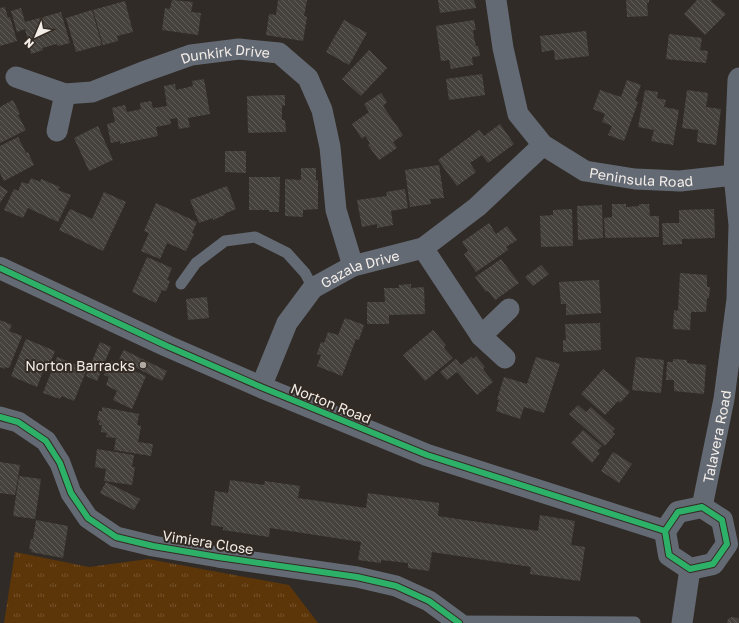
<svg xmlns="http://www.w3.org/2000/svg" width="739" height="623" font-family="'Golos Text',sans-serif">
<style>
.park{fill:url(#park-tufts)}
.building{fill:url(#building-back-hatch)}
.lines{fill:none;stroke-linecap:round;stroke-linejoin:round}
.service{stroke:#646a74;stroke-width:11}
.minor{stroke:#646a74;stroke-width:21}
.tertiary{stroke:#646a74;stroke-width:22}
.cycleway-casing{stroke:#332a23;stroke-width:8}
.cycleway{stroke:#2db169;stroke-width:6}
.poi-dot{fill:#afa9a4;stroke:#332a23;stroke-width:1.5}
.labels{text-anchor:middle;dominant-baseline:central;stroke-width:4;stroke-linejoin:round;paint-order:stroke}
.street-label{font-size:14px;fill:#f3ede8;stroke:#332a23}
.poi-label{font-size:14px;fill:#f3ede8;stroke:#332a23;text-anchor:end}
</style>
<defs>
<pattern id="park-tufts" width="24" height="20" patternUnits="userSpaceOnUse"><rect width="24" height="20" fill="#5c3509"/><path d="M3 7l-1-3M5 7V3M7 7l1-3M15 17l-1-3M17 17v-4M19 17l1-3" fill="none" stroke="#74532d"/></pattern>
<pattern id="building-back-hatch" width="6" height="6" patternUnits="userSpaceOnUse"><rect width="6" height="6" fill="#45413d"/><path d="M-1 5l2 2M0 0l6 6M5-1l2 2" fill="none" stroke="#605d59"/></pattern>
</defs>
<rect width="100%" height="100%" fill="#302b26"/>
<polygon class="park" points="15,552 89,567 148,559 289,585 318,623 4,623"/>
<g class="building">
<polygon points="172,0 193,2 191,12 201,13 198,35 162,30 165,8 170,9"/>
<polygon points="278,0 307,0 304,16 307,17 303,41 266,35 269,14 276,15"/>
<polygon points="438,0 474,0 476,8 440,13"/>
<polygon points="626,0 649,0 649,3 647,3 648,16 627,17"/>
<polygon points="697,0 712,0 711,1 726,14 705,35 684,14"/>
<polygon points="125,1 133,32 117,36 118,41 103,45 93,10"/>
<polygon points="5,7 8,18 10,17 17,41 0,46 0,8"/>
<polygon points="21,8 25,22 61,12 70,43 58,46 57,44 42,48 43,50 31,54 25,29 17,32 11,11"/>
<polygon points="92,10 102,45 76,52 66,18"/>
<polygon points="344,20 367,33 349,65 326,52"/>
<polygon points="474,20 476,30 473,30 474,38 476,46 478,46 480,56 472,57 473,65 451,69 449,60 441,61 436,26"/>
<polygon points="586,31 589,56 555,60 554,50 542,52 540,36"/>
<polygon points="669,34 702,38 700,50 708,51 706,63 666,59"/>
<polygon points="369,50 387,68 361,96 342,79"/>
<polygon points="482,74 485,95 449,100 446,79"/>
<polygon points="204,79 210,114 188,118 190,127 179,129 177,118 170,119 171,124 156,127 158,136 120,144 120,141 111,143 107,124 115,122 112,108 125,105 127,112 133,111 141,109 140,103 151,101 153,108 167,106 164,86 175,84 176,90 193,86 192,81"/>
<polygon points="627,80 641,85 635,101 638,102 624,141 608,135 612,126 602,122 605,114 593,109 600,90 621,97"/>
<polygon points="645,90 658,92 657,98 666,100 664,107 679,110 673,145 651,141 654,130 638,127"/>
<polygon points="687,90 708,93 706,107 721,109 716,145 697,142 698,130 682,128"/>
<polygon points="381,93 387,102 383,106 403,135 393,142 397,148 379,160 368,145 370,143 365,136 362,139 352,124 369,112 364,104"/>
<polygon points="285,95 285,106 282,105 282,120 285,120 286,132 248,133 247,96"/>
<polygon points="13,100 20,114 18,115 26,130 0,143 0,107"/>
<polygon points="500,124 514,144 488,163 482,155 470,163 476,172 457,186 438,160 479,130 484,136"/>
<polygon points="98,126 113,160 89,171 74,138"/>
<polygon points="18,137 26,153 28,152 34,165 4,181 0,173 0,146"/>
<polygon points="225,151 246,151 246,173 225,172"/>
<polygon points="439,165 444,198 430,199 431,204 410,207 405,170"/>
<polygon points="301,168 316,168 316,180 318,180 318,209 303,210 303,217 285,216 285,179 301,180"/>
<polygon points="249,177 280,177 279,212 269,212 269,210 249,210"/>
<polygon points="31,178 40,182 41,179 60,187 58,190 71,195 58,222 28,208 23,218 4,210 14,189 18,191 22,182 28,184"/>
<polygon points="0,186 8,191 0,203"/>
<polygon points="227,186 236,209 224,214 225,215 213,220 213,218 199,223 190,200"/>
<polygon points="405,189 408,208 391,211 393,225 377,228 377,224 362,227 357,200 387,196 386,192"/>
<polygon points="104,192 126,202 103,251 59,230 70,209 92,219"/>
<polygon points="156,203 197,222 192,233 194,234 186,251 167,243 160,259 141,251 149,233 144,231"/>
<polygon points="612,204 626,204 626,207 639,206 639,204 649,204 650,216 659,216 659,237 605,238 604,218 612,217"/>
<polygon points="602,205 603,238 578,240 577,206"/>
<polygon points="572,209 573,246 541,247 540,216 553,215 553,210"/>
<polygon points="714,209 715,238 682,239 682,244 663,245 662,223 679,223 679,210"/>
<polygon points="489,223 496,234 507,226 517,240 506,247 508,250 476,272 464,254 468,251 462,242"/>
<polygon points="147,257 172,268 167,280 170,281 166,291 162,290 156,303 132,292"/>
<polygon points="501,259 519,283 495,300 488,291 486,292 475,277"/>
<polygon points="541,265 549,274 533,286 525,277"/>
<polygon points="680,273 707,275 707,287 710,287 709,298 707,298 706,312 691,312 690,330 673,329 674,310 678,311"/>
<polygon points="599,280 601,313 566,315 566,304 561,304 559,282"/>
<polygon points="411,284 411,288 424,287 425,314 389,315 389,324 367,324 367,302 385,302 384,288 399,288 399,285"/>
<polygon points="207,297 209,318 188,320 186,299"/>
<polygon points="345,318 364,325 359,340 356,339 342,376 317,366 321,355 317,354 321,342 324,343 328,332 338,335"/>
<polygon points="0,320 12,325 9,331 22,336 9,368 5,367 5,369 0,367"/>
<polygon points="600,323 601,350 563,352 563,340 566,340 565,324"/>
<polygon points="433,330 446,345 444,348 453,358 425,381 403,355"/>
<polygon points="26,339 55,351 47,370 44,369 37,387 11,376"/>
<polygon points="100,342 111,347 97,381 86,376"/>
<polygon points="124,350 167,371 162,381 119,359"/>
<polygon points="476,356 485,367 483,369 493,382 477,395 457,372 447,380 440,372 456,359 461,365 471,357 473,359"/>
<polygon points="57,357 87,369 74,401 62,396 60,399 43,393"/>
<polygon points="536,357 560,364 544,413 524,407 520,419 496,411 499,400 497,400 504,377 527,384"/>
<polygon points="636,357 664,360 661,393 632,390"/>
<polygon points="673,359 687,360 687,363 706,365 704,394 674,391 674,380 666,380 667,362 673,362"/>
<polygon points="111,361 146,376 132,409 113,400 117,391 106,385 109,377 104,375"/>
<polygon points="603,369 630,392 620,403 618,401 605,415 581,394"/>
<polygon points="578,405 586,412 591,407 615,429 612,432 615,434 605,446 569,414"/>
<polygon points="102,407 139,414 137,425 141,426 138,442 153,444 151,456 114,450 116,438 106,437 107,433 101,432 102,425 99,425 100,421 97,420 99,411 102,411"/>
<polygon points="583,430 602,446 597,451 600,453 592,463 571,443"/>
<polygon points="97,449 134,455 132,467 135,467 132,485 104,481 106,469 95,467"/>
<polygon points="613,452 632,464 619,483 601,471"/>
<polygon points="0,462 20,465 15,495 0,493"/>
<polygon points="19,476 41,479 35,519 13,516"/>
<polygon points="230,480 264,485 265,481 300,486 298,498 366,508 368,493 439,503 438,516 538,531 540,515 575,521 571,545 585,547 580,581 530,574 531,567 432,552 429,571 408,568 408,563 381,560 381,563 358,560 361,542 270,528 269,537 223,530 223,527 211,525 215,491 228,493"/>
<polygon points="106,482 140,499 134,510 100,493"/>
<polygon points="36,520 68,526 63,558 31,552 32,550 29,549 31,539 33,539"/>
<polygon points="732,617 738,618 739,620 739,623 727,623 728,619"/>
</g>
<g class="lines">
<g class="service">
<polyline points="181,284 196,263 225,241 255,237 287,253 305,273 313,288"/>
<polyline points="456,621 635,622"/>
</g>
<g class="minor">
<path id="s1" d="M496,0L503,48L518,114L543,145L585,171L635,179L680,181L734,175"/>
<path id="s2" d="M16,77L65,94L92,92L143,72L191,55L239,49L279,53L308,78L322,110L330,147L336,210L353,266"/>
<polyline points="57,131 65,94"/>
<polyline points="423,248 481,336 505,358"/>
<polyline points="481,336 509,309"/>
<path id="s3" d="M261,387L287,323L313,288L353,266L423,248L477,207L543,145"/>
<polyline points="0,417 18,422 46,441 60,463 71,493 88,518 116,537 153,546 218,557 357,577 396,586 429,601 459,623"/>
<path id="s4" d="M702,507L724,399L737,299L739,225L734,175L738,80L739,78"/>
<polyline points="682,623 690,569"/>
</g>
<g class="tertiary">
<polyline points="0,268 167,346 261,387 427,455 665,531"/>
<polygon points="702,507 722,520 727,544 713,564 690,569 669,555 665,531 678,512"/>
</g>
<g class="cycleway-casing">
<g id="cycleway">
<polyline points="0,268 167,346 261,387 427,455 665,531"/>
<polyline points="0,417 18,422 46,441 60,463 71,493 88,518 116,537 153,546 218,557 357,577 396,586 429,601 459,623"/>
<polygon points="702,507 722,520 727,544 713,564 690,569 669,555 665,531 678,512"/>
</g>
</g>
<use href="#cycleway" class="cycleway"/>
</g>
<circle class="poi-dot" cx="143" cy="365" r="4"/>
<g class="labels">
<g class="street-label">
<text stroke="none"><textPath href="#s2" startOffset="219">Dunkirk Drive</textPath></text>
<text stroke="none"><textPath href="#s1" startOffset="262">Peninsula Road</textPath></text>
<text stroke="none"><textPath href="#s3" startOffset="164">Gazala Drive</textPath></text>
<text transform="translate(331 403) rotate(22)">Norton Road</text>
<text stroke="none"><textPath href="#s4" startOffset="72">Talavera Road</textPath></text>
<text transform="translate(208 542) rotate(9)">Vimiera Close</text>
</g>
<g class="poi-label">
<text x="135" y="365">Norton Barracks</text>
</g>
</g>
<g transform="translate(36 36) rotate(224)" stroke="#332a23" stroke-width="3" paint-order="stroke">
<path d="M0-3L7 15L0 10L-7 15Z" fill="#f3ede8"/>
<text y="-6" font-size="11" font-weight="bold" text-anchor="middle" fill="#f3ede8">N</text>
</g>
</svg>
